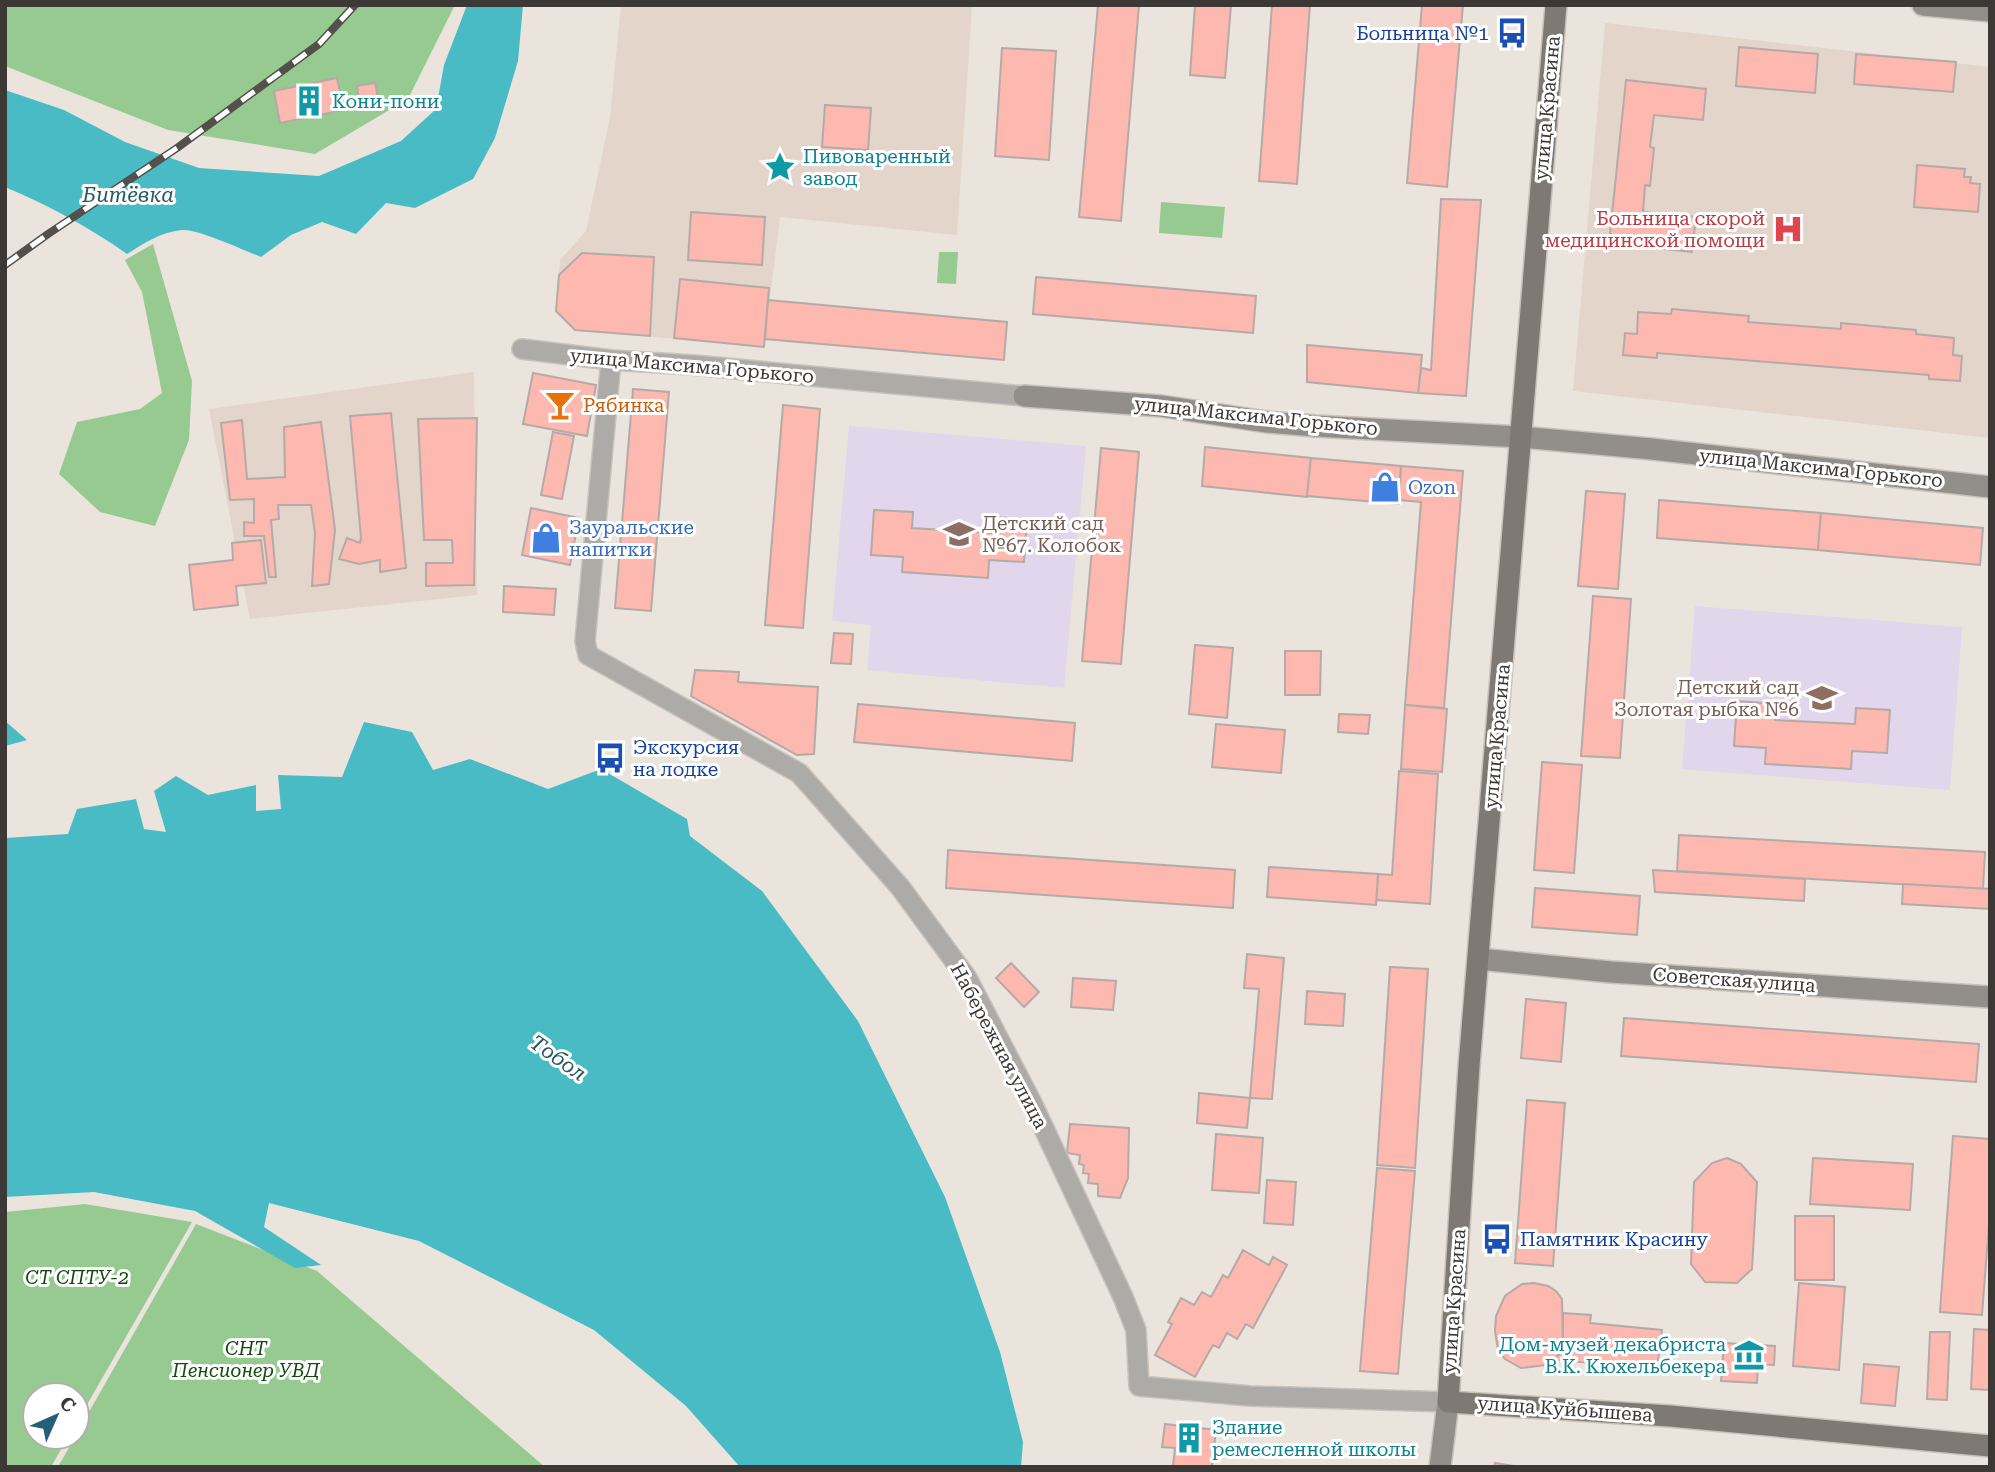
<svg xmlns="http://www.w3.org/2000/svg" width="1995" height="1472" font-family="'Roboto Serif',serif">
<style>
.built{fill:#e3d5c9}
.education{fill:#e1d6eb}
.green{fill:#96ca90}
.water{fill:#48bbc5}
.building{fill:#fdb8af;stroke:#b5aaa8;stroke-width:2}
.lines{fill:none;stroke-linecap:round;stroke-linejoin:round}
.street-casing{stroke:#c8c2bb;stroke-width:22}
.secondary-casing{stroke:#c8c2bb;stroke-width:24}
.primary-casing{stroke:#c8c2bb;stroke-width:24}
.street{stroke:#adaba7;stroke-width:19}
.secondary{stroke:#928e89;stroke-width:21}
.primary{stroke:#7e7973;stroke-width:21}
.rail-casing{stroke:#534f4b;stroke-width:8}
.rail{stroke:#fff;stroke-width:5;stroke-dasharray:16;stroke-linecap:butt}
.labels{text-anchor:middle;dominant-baseline:central;stroke-width:6;stroke-linejoin:round;paint-order:stroke}
.transit-label{font-size:19px;fill:#164399;stroke:#fff;text-anchor:start}
.culture-label{font-size:19px;fill:#0d838f;stroke:#fff;text-anchor:start}
.street-label{font-size:19px;fill:#3b3835;stroke:#fff}
.health-label{font-size:19px;fill:#be3a42;stroke:#fff;text-anchor:end}
.food-label{font-size:19px;fill:#c56008;stroke:#fff;text-anchor:start}
.shop-label{font-size:19px;fill:#366cbe;stroke:#fff;text-anchor:start}
.education-label{font-size:19px;fill:#785e54;stroke:#fff;text-anchor:start}
.park-label{font-size:19px;font-style:italic;fill:#134a0e;stroke:#fff}
.water-label{font-size:21px;font-style:italic;fill:#29595e;stroke:#fff}
</style>
<rect width="100%" height="100%" fill="#ebe4dc"/>
<g class="built">
<polygon points="621,5 972,5 957,235 780,217 764,347 575,330 556,311 560,260 586,231 610,117"/>
<polygon points="1605,23 1990,67 1990,438 1573,391"/>
<polygon points="474,372 477,595 250,619 209,409"/>
</g>
<g class="education">
<polygon points="849,426 1086,446 1064,688 867,670 871,625 832,621"/>
<polygon points="1695,606 1962,627 1950,790 1682,769"/>
</g>
<g class="green">
<polygon points="5,5 455,5 408,99 315,154 168,130 5,66"/>
<polygon points="1161,202 1225,207 1222,238 1159,233"/>
<polygon points="153,244 192,381 189,440 155,526 100,512 59,474 77,422 140,409 162,393 142,292 125,260"/>
<polygon points="939,252 958,252 956,284 937,283"/>
<polygon points="85,1204 192,1222 77,1422 77,1395 35,1395 35,1437 68,1437 51,1467 5,1467 5,1212"/>
<polygon points="196,1224 317,1271 545,1467 58,1467 75,1437 77,1437 77,1433"/>
</g>
<g class="water">
<path d="M467,5H523L518,61L495,138L473,179L415,208L386,203L356,234L322,222L291,235L261,257C246,251 196,228 182,230C161,232 144,243 127,254C89,227 48,205 5,187V90L64,110L125,142L199,168L319,176L401,141L436,109L444,65Z"/>
<polygon points="5,721 27,740 5,746"/>
<polygon points="364,722 412,732 433,770 470,759 548,789 601,769 687,819 690,836 762,891 858,1021 945,1197 1000,1352 1023,1442 1021,1467 740,1467 686,1406 594,1330 419,1241 269,1203 264,1227 321,1265 295,1268 195,1211 94,1192 5,1197 5,838 68,834 77,809 136,799 144,829 166,832 154,791 176,776 208,795 256,785 256,811 281,809 278,775 342,777"/>
</g>
<g class="building">
<polygon points="1098,5 1139,5 1121,221 1079,217"/>
<polygon points="1195,5 1231,5 1225,78 1190,75"/>
<polygon points="1272,5 1310,5 1297,184 1259,181"/>
<polygon points="1422,5 1463,5 1447,187 1407,183"/>
<polygon points="1739,47 1818,54 1815,93 1736,86"/>
<polygon points="1002,48 1056,51 1049,160 995,156"/>
<polygon points="1856,54 1956,62 1953,92 1854,84"/>
<polygon points="337,78 344,110 280,123 274,91"/>
<polygon points="1626,80 1706,89 1703,120 1654,115 1650,147 1654,148 1650,186 1645,185 1643,212 1696,217 1692,252 1609,243"/>
<polygon points="375,83 379,103 360,107 357,86"/>
<polygon points="825,105 871,108 868,150 822,147"/>
<polygon points="1917,165 1965,169 1964,177 1971,177 1970,183 1980,184 1978,212 1914,207"/>
<polygon points="1441,199 1481,200 1466,396 1418,393 1421,368 1431,370"/>
<polygon points="691,212 765,217 762,265 688,260"/>
<polygon points="582,253 654,257 650,336 575,330 556,311 559,275"/>
<polygon points="1036,277 1256,296 1253,333 1033,314"/>
<polygon points="680,279 769,288 764,347 674,338"/>
<polygon points="768,300 1007,322 1004,360 765,339"/>
<polygon points="1672,309 1749,316 1748,322 1841,329 1841,323 1916,330 1916,334 1954,338 1953,355 1962,356 1960,381 1929,379 1929,375 1657,353 1657,358 1623,355 1625,333 1637,334 1638,312 1671,314"/>
<polygon points="1307,345 1422,355 1418,393 1307,382"/>
<polygon points="533,373 596,385 587,436 523,424"/>
<polygon points="633,389 669,392 651,611 615,608"/>
<polygon points="783,405 820,409 803,628 765,625"/>
<polygon points="391,413 406,568 380,572 380,560 359,564 339,559 347,538 360,543 361,538 350,416"/>
<polygon points="477,418 474,585 426,586 426,563 453,563 452,540 424,540 418,419"/>
<polygon points="242,420 247,479 285,477 284,427 321,422 335,530 329,584 312,586 315,533 311,505 278,505 279,519 271,520 276,577 269,577 264,536 244,536 244,522 254,523 254,499 230,500 221,423"/>
<polygon points="553,432 574,436 562,499 541,495"/>
<polygon points="1205,447 1311,458 1307,497 1202,486"/>
<polygon points="1101,448 1139,452 1121,664 1082,661"/>
<polygon points="1311,458 1401,466 1399,504 1307,496"/>
<polygon points="1401,466 1463,471 1444,708 1405,705 1421,502 1399,500"/>
<polygon points="1586,491 1625,494 1618,589 1578,586"/>
<polygon points="1659,500 1821,513 1818,550 1657,538"/>
<polygon points="531,508 579,518 570,565 522,555"/>
<polygon points="874,510 913,512 912,528 991,533 992,517 1027,519 1024,562 989,560 988,578 902,572 903,557 871,555"/>
<polygon points="1821,513 1983,528 1980,565 1818,550"/>
<polygon points="261,540 266,583 236,586 238,605 194,610 189,565 233,560 232,543"/>
<polygon points="504,586 556,589 554,615 503,612"/>
<polygon points="1593,596 1631,599 1620,758 1581,756"/>
<polygon points="834,633 853,634 851,664 831,663"/>
<polygon points="1195,645 1233,648 1227,718 1189,714"/>
<polygon points="1285,651 1321,651 1320,695 1285,695"/>
<polygon points="695,670 739,672 738,682 818,687 814,754 797,755 691,696"/>
<polygon points="1737,701 1776,704 1775,720 1855,724 1856,708 1890,710 1887,753 1852,751 1851,769 1765,764 1766,748 1734,746"/>
<polygon points="858,704 1075,723 1072,761 854,742"/>
<polygon points="1405,705 1447,709 1442,772 1401,769"/>
<polygon points="1339,714 1370,715 1368,734 1338,732"/>
<polygon points="1216,724 1285,730 1281,773 1212,767"/>
<polygon points="1542,762 1582,765 1574,873 1534,870"/>
<polygon points="1399,771 1438,774 1430,904 1376,900 1378,874 1392,875"/>
<polygon points="1679,835 1985,852 1983,889 1677,871"/>
<polygon points="948,850 1235,870 1233,908 946,888"/>
<polygon points="1269,867 1378,874 1376,905 1267,897"/>
<polygon points="1653,870 1805,879 1804,901 1655,892"/>
<polygon points="1903,884 1990,889 1990,909 1902,904"/>
<polygon points="1535,888 1640,896 1637,935 1532,927"/>
<polygon points="1247,954 1284,958 1272,1099 1250,1098 1259,989 1244,988"/>
<polygon points="1011,963 1039,992 1024,1007 996,978"/>
<polygon points="1390,967 1428,969 1415,1168 1377,1165"/>
<polygon points="1073,978 1116,981 1113,1010 1071,1007"/>
<polygon points="1307,991 1345,994 1343,1026 1305,1024"/>
<polygon points="1526,999 1566,1003 1561,1062 1521,1058"/>
<polygon points="1624,1018 1979,1044 1976,1082 1621,1056"/>
<polygon points="1199,1093 1250,1098 1247,1128 1197,1123"/>
<polygon points="1527,1100 1565,1103 1553,1266 1515,1263"/>
<polygon points="1070,1124 1129,1128 1128,1178 1120,1198 1098,1196 1098,1184 1088,1183 1089,1174 1083,1173 1084,1165 1079,1164 1080,1155 1067,1153"/>
<polygon points="1216,1134 1263,1138 1259,1193 1212,1190"/>
<polygon points="1953,1136 1990,1139 1990,1211 1982,1315 1940,1312"/>
<polygon points="1727,1158 1741,1164 1757,1182 1752,1269 1737,1283 1705,1282 1691,1264 1694,1182 1712,1163"/>
<polygon points="1813,1158 1913,1164 1910,1210 1810,1204"/>
<polygon points="1377,1168 1415,1171 1398,1374 1360,1371"/>
<polygon points="1267,1180 1296,1182 1293,1225 1264,1223"/>
<rect x="1795" y="1216" width="39" height="64"/>
<polygon points="1243,1250 1269,1265 1273,1257 1287,1265 1253,1328 1246,1324 1237,1339 1227,1333 1219,1348 1213,1345 1195,1377 1155,1355 1172,1324 1168,1322 1181,1298 1194,1305 1202,1292 1211,1297 1223,1275 1228,1278"/>
<polygon points="1534,1283 1548,1286 1556,1291 1562,1299 1563,1347 1560,1354 1546,1365 1521,1368 1505,1359 1498,1350 1495,1331 1496,1316 1505,1296 1522,1284"/>
<polygon points="1799,1283 1845,1287 1839,1370 1793,1366"/>
<polygon points="1563,1313 1591,1315 1590,1323 1662,1330 1657,1368 1553,1360 1560,1354 1563,1347"/>
<polygon points="1974,1329 1990,1330 1990,1390 1971,1389"/>
<polygon points="1930,1332 1950,1332 1947,1400 1927,1399"/>
<polygon points="1724,1343 1775,1346 1774,1365 1758,1364 1757,1383 1721,1381"/>
<polygon points="1864,1364 1899,1367 1895,1406 1861,1403"/>
<polygon points="1165,1424 1216,1430 1212,1467 1173,1466 1175,1448 1162,1447"/>
<polygon points="1495,1463 1520,1467 1494,1467"/>
</g>
<g class="lines">
<g class="street-casing">
<g id="street">
<polyline points="522,349 611,360 693,365 1024,396"/>
<polyline points="611,360 585,641 588,655 799,773 900,887 967,978 1032,1103 1123,1297 1136,1330 1139,1386 1250,1396 1448,1402"/>
</g>
</g>
<g class="secondary-casing">
<g id="secondary">
<polyline points="1923,5 1990,11"/>
<polyline points="1024,396 1161,406 1267,422 1315,426 1521,437 1652,449 1990,487"/>
<polyline points="1479,959 1611,972 1990,997"/>
<polyline points="1440,1467 1448,1402"/>
</g>
</g>
<g class="primary-casing">
<polyline id="primary" points="1556,5 1469,1066 1448,1402 1670,1416 1990,1446"/>
</g>
<use href="#street" class="street"/>
<use href="#secondary" class="secondary"/>
<use href="#primary" class="primary"/>
<g class="rail-casing">
<polyline id="rail" points="5,265 48,234 177,148 319,44 355,5"/>
</g>
<use href="#rail" class="rail"/>
</g>
<defs>
<g id="bus-bare" transform="scale(2.415)"><path d="M-5-6H5V4H4V6H2V4H-2V6H-4V4H-5ZM-3.5-4V0h7V-4ZM-3.5 1.2v1.5H-2V1.2ZM2 1.2v1.5H3.5V1.2Z" fill="#1a4fb4" stroke="#fff" stroke-width="2.5" paint-order="stroke"/></g>
<g id="building-bare" transform="scale(2.415)"><path d="M-4-6H4V6H1V3H-1V6H-4ZM-2.5-4.3h1.7v1.8h-1.7ZM.8-4.3h1.7v1.8H.8ZM-2.5-1h1.7V.8h-1.7ZM.8-1h1.7V.8H.8Z" fill="#0f9aa8" stroke="#fff" stroke-width="2.5" paint-order="stroke"/></g>
<g id="sight-bare" transform="scale(2.415)"><path d="M0-6L1.8-2.2L6-1.7L2.9 1.2L3.7 5.4L0 3.3L-3.7 5.4L-2.9 1.2L-6-1.7L-1.8-2.2Z" fill="#0f9aa8" stroke="#fff" stroke-width="2.5" paint-order="stroke"/></g>
<g id="hospital-bare" transform="scale(2.415)"><path d="M-5-5h3v3.5h4V-5h3V5h-3V1.5h-4V5h-3Z" fill="#e0444e" stroke="#fff" stroke-width="2.5" paint-order="stroke"/></g>
<g id="bar-bare" transform="scale(2.415)"><path d="M-6-5H6L.8 .8V4.5H3.5V6h-7V4.5H-.8V.8Z" fill="#e8710a" stroke="#fff" stroke-width="2.5" paint-order="stroke"/></g>
<g id="shop-bare" transform="scale(2.415)"><path d="M-5-2.5h2.3a2.7 3.5 0 0 1 5.4 0H5L5.5 6h-11ZM-1.5-2.5h3a1.5 2.3 0 0 0-3 0Z" fill="#3f7fe0" stroke="#fff" stroke-width="2.5" paint-order="stroke"/></g>
<g id="school-bare" transform="scale(2.415)"><path d="M0-5L7-2L0 1L-7-2ZM-4 1L0 2.5L4 1V4Q0 6-4 4Z" fill="#8d6e63" stroke="#fff" stroke-width="2.5" paint-order="stroke"/></g>
<g id="museum-bare" transform="scale(2.415)"><path d="M0-6L6-3V-2H-6V-3ZM-5-1h2V3h-2ZM-1-1h2V3h-2ZM3-1h2V3H3ZM-6 4H6V6H-6Z" fill="#0f9aa8" stroke="#fff" stroke-width="2.5" paint-order="stroke"/></g>
</defs>
<g fill-rule="evenodd">
<use href="#bus-bare" x="1512" y="33"/>
<use href="#building-bare" x="309" y="101"/>
<use href="#sight-bare" x="780" y="167"/>
<use href="#hospital-bare" x="1788" y="229"/>
<use href="#bar-bare" x="560" y="405"/>
<use href="#shop-bare" x="1385" y="487"/>
<use href="#school-bare" x="959" y="534"/>
<use href="#shop-bare" x="546" y="538"/>
<use href="#school-bare" x="1822" y="698"/>
<use href="#bus-bare" x="610" y="758"/>
<use href="#bus-bare" x="1497" y="1239"/>
<use href="#museum-bare" x="1749" y="1355"/>
<use href="#building-bare" x="1189" y="1438"/>
</g>
<g class="labels">
<g class="transit-label">
<text x="1489" y="33" text-anchor="end">Больница №1</text>
<text x="633" y="747">Экскурсия<tspan x="633" dy="22">на лодке</tspan></text>
<text x="1520" y="1239">Памятник Красину</text>
</g>
<g class="culture-label">
<text x="332" y="101">Кони-пони</text>
<text x="803" y="156">Пивоваренный<tspan x="803" dy="22">завод</tspan></text>
<text x="1726" y="1344" text-anchor="end">Дом-музей декабриста<tspan x="1726" dy="22">В.К. Кюхельбекера</tspan></text>
<text x="1212" y="1427">Здание<tspan x="1212" dy="22">ремесленной школы</tspan></text>
</g>
<g class="street-label">
<text transform="translate(1547 108) rotate(-85)">улица Красина</text>
<text transform="translate(692 366) rotate(5)">улица Максима Горького</text>
<text transform="translate(1256 416) rotate(6)">улица Максима Горького</text>
<text transform="translate(1821 468) rotate(6)">улица Максима Горького</text>
<text transform="translate(1497 736) rotate(-85)">улица Красина</text>
<text transform="translate(1734 980) rotate(4)">Советская улица</text>
<text transform="translate(999 1046) rotate(62)">Набережная улица</text>
<text transform="translate(1454 1301) rotate(-86)">улица Красина</text>
<text transform="translate(1565 1409) rotate(4)">улица Куйбышева</text>
</g>
<g class="health-label">
<text x="1765" y="218">Больница скорой<tspan x="1765" dy="22">медицинской помощи</tspan></text>
</g>
<g class="food-label">
<text x="583" y="405">Рябинка</text>
</g>
<g class="shop-label">
<text x="1408" y="487">Ozon</text>
<text x="569" y="527">Зауральские<tspan x="569" dy="22">напитки</tspan></text>
</g>
<g class="education-label">
<text x="982" y="523">Детский сад<tspan x="982" dy="22">№67. Колобок</tspan></text>
<text x="1799" y="687" text-anchor="end">Детский сад<tspan x="1799" dy="22">Золотая рыбка №6</tspan></text>
</g>
<g class="park-label">
<text x="77" y="1277">СТ СПТУ-2</text>
<text x="246" y="1348">СНТ<tspan x="246" dy="22">Пенсионер УВД</tspan></text>
</g>
<g class="water-label">
<text x="128" y="195">Битёвка</text>
<text transform="translate(558 1058) rotate(35)">Тобол</text>
</g>
</g>
<rect width="1995" height="1472" fill="none" stroke="#3b3835" stroke-width="14"/>
<g transform="translate(56 1416) rotate(45)"><circle r="33" fill="#ffffff" stroke="#b1afae" stroke-width="2"/>
<path d="M0-5L12 26L0 18L-12 26Z" fill="#255e78"/>
<text y="-10" font-size="19" font-weight="bold" text-anchor="middle" fill="#3b3835">С</text>
</g>
</svg>
